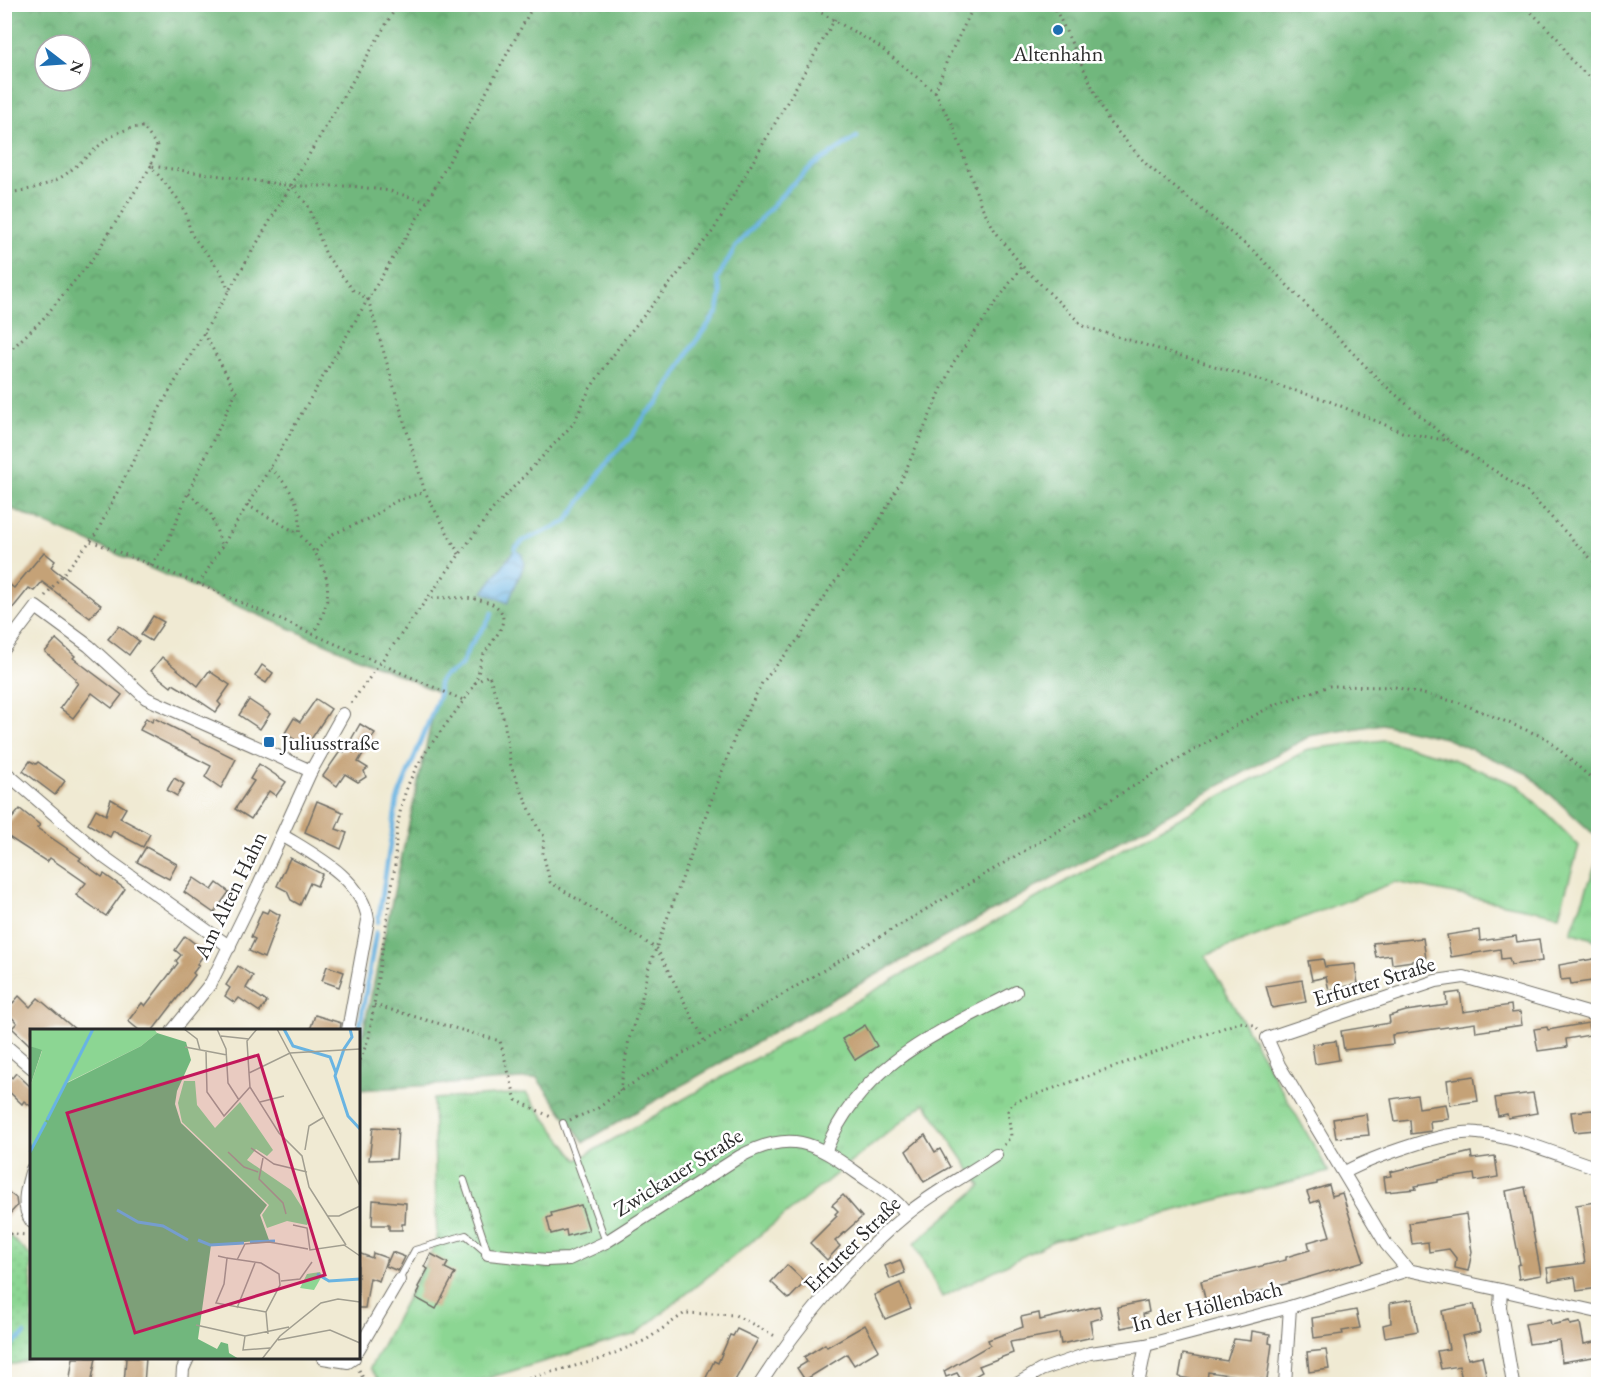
<svg xmlns="http://www.w3.org/2000/svg" width="1603" height="1389" font-family="'EB Garamond',serif">
<style>
.grass{fill:url(#grass-tufts);stroke:#5c805f;stroke-width:1.5}
.forest{fill:url(#forest-crowns);stroke:#4e7154;stroke-width:1.5;fill-rule:evenodd}
.park{fill:url(#park-dots);stroke:#5c805f;stroke-width:1.5}
.water{fill:url(#water-waves);stroke:#4a7086;stroke-width:1.5}
.lines{fill:none;stroke-linecap:round;stroke-linejoin:round}
.stream{stroke:#69b4e2;stroke-width:4.5}
.building{fill:#c5a277}
.lane-casing{stroke:#706e66;stroke-width:8}
.street-casing{stroke:#706e66;stroke-width:14}
.path{stroke:#706e66;stroke-width:3;stroke-dasharray:1.5 4.5;stroke-linecap:butt}
.lane{stroke:#fff;stroke-width:6}
.street{stroke:#fff;stroke-width:12}
.poi-dot{fill:#1f6fb2;stroke:#fff;stroke-width:2}
.labels{text-anchor:middle;dominant-baseline:central;stroke-width:5;stroke-linejoin:round;paint-order:stroke}
.poi-label{font-size:22px;fill:#2b2b2b;stroke:#fff}
.street-label{font-size:22px;fill:#2b2b2b;stroke:#fff}
.inset-river{fill:none;stroke:#69b4e2;stroke-width:3}
.inset-road{fill:none;stroke:#a19e90;stroke-width:1.5}
.view{fill:#c2185b;fill-opacity:0.15;stroke:#c2185b;stroke-width:3}
.inset-edge{fill:none;stroke:#2b2b2b;stroke-width:3}
</style>
<defs>
<pattern id="grass-tufts" width="24" height="20" patternUnits="userSpaceOnUse" patternTransform="scale(1.5)"><rect width="24" height="20" fill="#8cd693"/><path d="M3 7l-1-3M5 7V3M7 7l1-3M15 17l-1-3M17 17v-4M19 17l1-3" fill="none" stroke="#79b87f"/></pattern>
<pattern id="forest-crowns" width="20" height="18" patternUnits="userSpaceOnUse" patternTransform="scale(1.5)"><rect width="20" height="18" fill="#71b77d"/><path d="M2 6a3 3 0 1 1 6 0M12 15a3 3 0 1 1 6 0" fill="none" stroke="#5d9567"/></pattern>
<pattern id="park-dots" width="8" height="8" patternUnits="userSpaceOnUse" patternTransform="scale(1.5)"><rect width="8" height="8" fill="#8cd693"/><path d="M2 2h.1M6 6h.1" fill="none" stroke="#79b87f" stroke-width="1.8" stroke-linecap="round"/></pattern>
<pattern id="water-waves" width="16" height="10" patternUnits="userSpaceOnUse" patternTransform="scale(1.5)"><rect width="16" height="10" fill="#69b4e2"/><path d="M0 5q4-4 8 0t8 0" fill="none" stroke="#5793b7"/></pattern>
</defs>
<rect width="100%" height="100%" fill="#fff"/>
<filter id="ink" filterUnits="userSpaceOnUse"><feTurbulence type="fractalNoise" baseFrequency=".0167" numOctaves="2"/><feDisplacementMap in="SourceGraphic" scale="12" xChannelSelector="R" yChannelSelector="G"/><feConvolveMatrix kernelMatrix="1 2 1 2 8 2 1 2 1" color-interpolation-filters="sRGB"/></filter>
<filter id="wash" filterUnits="userSpaceOnUse"><feTurbulence type="fractalNoise" baseFrequency=".008" numOctaves="4" result="noise"/><feDisplacementMap in="SourceGraphic" scale="24" xChannelSelector="R" yChannelSelector="G"/><feGaussianBlur stdDeviation="1.35" result="paint"/><feColorMatrix in="noise" values="0 0 0 0 0 0 0 0 0 0 0 0 0 0 0 0 0 1.4 0 .05"/><feComposite in="paint" operator="in"/></filter>
<g filter="url(#wash)">
<rect width="100%" height="100%" fill="#f0ead3"/>
<g class="grass">
<polygon points="1384,740 1450,758 1519,786 1579,846 1559,915 1395,882 1205,956 1329,1172 1053,1241 942,1297 914,1244 981,1186 925,1103 636,1334 468,1384 382,1384 370,1368 437,1241 433,1099 526,1093 577,1160 1126,847 1309,749"/>
<polygon points="1598,858 1598,941 1571,932"/>
</g>
<path class="forest" d="M5,5H1598V838L1528,774L1445,738L1382,724L1310,736L807,1013L584,1142L537,1078L359,1090V1051L438,692L5,506ZM45,45H81V81H45Z"/>
<polygon class="park" points="4,1231 31,1256 33,1358 15,1364 5,1364"/>
<polygon class="water" points="515,549 522,554 524,565 508,603 483,592"/>
<g class="lines">
<g class="stream">
<polyline points="515,549 523,541 566,522 612,456 630,438 647,413 658,405 691,348 718,311 721,293 717,279 736,246 790,186 812,166 857,137"/>
<path d="M378,922L397,800L439,696C436,671 449,678 461,665C464,660 466,653 469,648C476,635 487,627 492,613"/>
<polyline points="358,1038 376,932"/>
<polyline points="4,1352 25,1334"/>
</g>
</g>
<g id="blocks">
<g class="building">
<polygon points="44,552 55,561 51,567 101,605 90,618 42,582 34,591 29,588 4,619 4,591 10,585 14,588"/>
<polygon points="153,616 164,622 151,641 141,635"/>
<polygon points="119,626 139,641 129,655 108,639"/>
<polygon points="56,639 75,656 73,658 122,695 112,708 92,693 73,718 60,708 78,683 75,681 76,679 45,652"/>
<polygon points="162,657 198,686 209,671 230,685 218,702 221,705 216,712 183,690 173,684 171,687 151,671"/>
<polygon points="262,665 273,673 266,683 255,676"/>
<polygon points="316,699 331,709 306,747 285,733 294,718 300,722"/>
<polygon points="249,700 270,714 260,729 239,715"/>
<polygon points="146,718 152,722 154,718 236,759 221,788 205,777 211,766 140,730"/>
<polygon points="360,724 375,733 358,762 368,768 364,771 366,777 358,782 345,774 337,786 323,776 341,750 344,752"/>
<polygon points="30,761 36,764 38,762 65,781 55,795 23,771"/>
<polygon points="259,764 286,782 276,796 269,791 251,819 235,809 254,781 250,779"/>
<polygon points="174,778 184,784 177,796 167,790"/>
<polygon points="111,799 126,808 120,818 150,834 143,847 113,831 110,837 88,824 96,809 106,815"/>
<polygon points="317,801 343,812 336,829 347,833 341,849 305,832"/>
<polygon points="20,809 40,825 37,828 81,858 79,860 102,877 104,874 125,889 106,916 76,895 86,883 50,858 47,862 4,834 4,828"/>
<polygon points="146,847 177,864 169,879 137,862"/>
<polygon points="290,858 322,874 317,886 310,883 300,905 291,900 287,891 277,886"/>
<polygon points="194,878 212,890 217,883 229,892 214,913 184,892"/>
<polygon points="269,909 280,915 264,958 249,951 255,939 251,937 262,911 267,913"/>
<polygon points="1479,930 1480,941 1516,936 1517,942 1539,939 1542,961 1511,965 1509,958 1501,959 1500,949 1451,957 1447,935"/>
<polygon points="185,936 206,952 197,964 199,965 193,973 195,975 153,1030 139,1030 128,1021 142,1003 145,1006 178,963 176,961 181,955 175,950"/>
<polygon points="1423,938 1426,959 1392,964 1391,955 1376,957 1373,943"/>
<polygon points="1599,958 1599,980 1571,984 1570,979 1561,980 1559,965"/>
<polygon points="1323,959 1325,967 1355,964 1358,984 1329,990 1326,977 1312,980 1308,961"/>
<polygon points="238,966 253,976 246,988 267,1002 260,1012 239,998 235,1003 225,996 230,988 226,985"/>
<polygon points="327,966 344,972 339,987 322,981"/>
<polygon points="1302,980 1306,1002 1272,1008 1266,986"/>
<polygon points="1460,992 1463,1012 1511,1005 1512,1013 1520,1012 1522,1025 1476,1032 1475,1023 1392,1035 1393,1044 1344,1050 1341,1031 1390,1023 1389,1016 1406,1011 1447,1005 1446,994"/>
<polygon points="19,996 30,1007 38,998 76,1030 32,1030 32,1047 12,1028 17,1023 6,1011"/>
<polygon points="315,1015 341,1023 340,1030 310,1030"/>
<polygon points="1588,1023 1590,1035 1566,1039 1567,1047 1538,1051 1534,1029 1547,1027 1548,1030"/>
<polygon points="865,1025 877,1046 855,1060 842,1039"/>
<polygon points="1336,1041 1339,1060 1315,1064 1312,1044"/>
<polygon points="4,1070 12,1078 16,1073 32,1088 32,1107 24,1101 22,1104 4,1087"/>
<polygon points="1474,1076 1478,1101 1450,1105 1447,1080"/>
<polygon points="1533,1093 1537,1113 1508,1118 1507,1114 1498,1116 1495,1098"/>
<polygon points="1417,1095 1419,1108 1446,1104 1449,1119 1430,1121 1431,1131 1411,1134 1410,1120 1395,1122 1391,1099"/>
<polygon points="1593,1110 1595,1130 1574,1132 1571,1112"/>
<polygon points="1366,1114 1369,1135 1336,1138 1333,1119"/>
<polygon points="373,1127 398,1129 396,1159 369,1160"/>
<polygon points="925,1135 935,1152 940,1149 950,1167 924,1182 906,1151"/>
<polygon points="1471,1152 1472,1159 1495,1156 1498,1177 1475,1181 1474,1174 1438,1180 1438,1182 1415,1186 1416,1189 1386,1192 1384,1177 1391,1176 1390,1172"/>
<polygon points="1329,1185 1332,1196 1342,1193 1364,1261 1207,1307 1201,1281 1286,1260 1286,1257 1310,1250 1308,1242 1330,1236 1319,1200 1311,1203 1307,1192"/>
<polygon points="1525,1187 1541,1275 1519,1279 1517,1265 1520,1264 1506,1191"/>
<polygon points="4,1189 16,1198 17,1206 4,1220"/>
<polygon points="843,1195 862,1217 835,1241 840,1246 827,1260 810,1243 837,1216 835,1214 838,1211 832,1205"/>
<polygon points="373,1200 406,1203 405,1224 402,1224 402,1230 389,1230 389,1225 372,1225"/>
<polygon points="1595,1202 1599,1216 1599,1288 1577,1291 1575,1277 1549,1281 1547,1268 1585,1263 1576,1205"/>
<polygon points="581,1205 589,1230 567,1236 566,1230 551,1234 547,1218 552,1216 551,1213"/>
<polygon points="1466,1214 1472,1252 1468,1271 1455,1268 1456,1258 1449,1249 1429,1252 1428,1242 1412,1244 1409,1223"/>
<polygon points="392,1252 405,1257 398,1271 386,1266"/>
<polygon points="358,1253 372,1258 373,1253 387,1258 379,1281 370,1278 365,1308 358,1308"/>
<polygon points="431,1254 448,1263 445,1268 455,1273 436,1309 416,1298 420,1288 418,1287 428,1269 424,1267"/>
<polygon points="900,1260 905,1273 890,1279 885,1266"/>
<polygon points="787,1265 805,1282 789,1299 771,1282"/>
<polygon points="900,1283 911,1308 885,1319 874,1295"/>
<polygon points="1412,1299 1418,1331 1385,1337 1383,1325 1391,1323 1390,1303"/>
<polygon points="1147,1301 1149,1312 1143,1314 1145,1323 1121,1328 1117,1307"/>
<polygon points="1474,1304 1480,1332 1462,1336 1468,1359 1482,1356 1488,1384 1463,1384 1459,1366 1441,1369 1437,1351 1449,1349 1442,1311"/>
<polygon points="1099,1306 1102,1318 1090,1321 1093,1337 1061,1344 1059,1333 1010,1342 1013,1353 979,1366 982,1372 963,1383 957,1373 946,1377 944,1371 990,1345 988,1340 1023,1327 1021,1317 1039,1313 1040,1320"/>
<polygon points="1356,1310 1360,1328 1342,1331 1343,1334 1314,1338 1312,1318"/>
<polygon points="1550,1320 1551,1325 1569,1321 1570,1325 1580,1323 1584,1344 1599,1341 1599,1356 1562,1362 1559,1340 1529,1344 1525,1324"/>
<polygon points="865,1325 879,1350 854,1365 847,1354 805,1380 797,1368 807,1362 804,1357 825,1344 827,1347"/>
<polygon points="737,1329 758,1339 733,1384 714,1384 705,1380 714,1361 718,1363 730,1335 733,1336"/>
<polygon points="1252,1331 1270,1334 1269,1343 1272,1344 1267,1380 1208,1372 1207,1382 1179,1377 1183,1354 1227,1361 1234,1339 1251,1341"/>
<polygon points="1326,1350 1329,1369 1309,1372 1307,1352"/>
<polygon points="73,1358 96,1358 91,1384 69,1384"/>
<polygon points="126,1358 146,1358 144,1384 124,1384"/>
</g>
</g>
</g>
<g filter="url(#ink)">
<use href="#blocks" fill-opacity="0" stroke="#706e66" stroke-width="1.5"/>
<g class="lines">
<g class="lane-casing">
<g id="lane">
<polyline points="563,1123 606,1242"/>
<polyline points="464,1180 488,1253"/>
<polyline points="399,1280 415,1250 466,1235 488,1254"/>
</g>
</g>
<g class="street-casing">
<g id="street">
<polyline points="4,649 36,607 89,646 146,698 311,771 343,714"/>
<polyline points="4,771 104,857 230,947"/>
<path d="M282,835C314,855 363,879 368,920L348,1030"/>
<polyline points="173,1030 211,983 258,887 311,771"/>
<polyline points="4,1044 32,1068"/>
<path d="M826,1150C860,1064 939,1032 1016,992"/>
<path d="M32,1169C27,1187 20,1206 32,1222"/>
<path d="M1345,1172C1371,1158 1449,1129 1478,1133C1518,1137 1560,1156 1598,1168"/>
<path d="M488,1254L546,1260L569,1259L606,1242L739,1157C790,1129 814,1142 857,1173C877,1187 892,1195 907,1214"/>
<polyline points="1408,1270 1386,1244 1279,1065 1267,1038 1436,981 1464,977 1598,1016"/>
<polyline points="1408,1270 1501,1290 1500,1307 1513,1384"/>
<polyline points="1501,1290 1598,1312"/>
<polyline points="358,1350 399,1280"/>
<polyline points="323,1358 348,1362 354,1358"/>
<polyline points="182,1384 183,1369 188,1358"/>
<path d="M760,1384C797,1326 853,1258 907,1214C934,1192 967,1175 996,1155"/>
<polyline points="1017,1384 1041,1370 1090,1353 1146,1345 1290,1307 1408,1270"/>
<polyline points="1138,1384 1146,1345"/>
<polyline points="1285,1384 1290,1307"/>
</g>
</g>
<g class="path">
<polyline points="806,4 877,45 935,92 954,128 980,203 995,231 1022,266 1083,326 1329,401 1402,432 1449,441"/>
<polyline points="1053,4 1109,122 1148,166 1256,253 1380,381 1449,441 1527,492 1598,566"/>
<polyline points="1523,4 1560,41 1569,58 1598,86"/>
<polyline points="935,92 948,58 975,4"/>
<path d="M4,193C26,191 47,187 66,174C91,156 110,127 143,127L157,146L151,166L292,186H352L390,191L427,202L534,4"/>
<polyline points="427,202 368,299 425,492 460,556"/>
<polyline points="204,333 236,392 188,493 210,512 222,546"/>
<polyline points="4,356 42,320 92,260 151,166 177,198 186,214 191,234 221,272 229,291"/>
<path d="M270,468C291,488 303,505 299,534C330,566 337,593 314,633"/>
<polyline points="247,505 299,534"/>
<polyline points="91,541 199,584 463,700"/>
<polyline points="316,551 333,534 372,517 396,501 425,492"/>
<polyline points="151,565 168,541 188,493"/>
<polyline points="199,584 270,468 368,299 353,290 326,255 309,207 292,186"/>
<polyline points="45,596 96,534 162,404 398,4"/>
<polyline points="475,683 489,675 504,720 511,767 537,826 544,836 543,853 550,882 657,949 704,1040"/>
<polyline points="351,703 492,510 574,423 589,390 623,341 713,231 835,19"/>
<polyline points="374,1005 500,1041 516,1100 553,1118"/>
<path d="M358,1066L369,1037L395,866C395,836 399,803 412,776C428,743 455,716 474,685C479,676 479,664 484,654C490,644 507,626 502,614C495,594 447,598 429,598"/>
<polyline points="620,1091 629,1039 640,1006 648,970 736,734 762,683 800,637 830,588 876,527 901,481 953,363 1022,266"/>
<polyline points="570,1120 597,1109 620,1091 1233,727 1274,705 1329,686 1395,687 1460,703 1546,738 1598,784"/>
<polyline points="1004,1145 1011,1136 1008,1111 1012,1103 1240,1022 1254,1025 1259,1030"/>
<polyline points="4,1233 27,1235"/>
<polyline points="359,1370 366,1384"/>
<polyline points="505,1384 598,1360 646,1340 685,1313 735,1315 777,1337"/>
</g>
<use href="#lane" class="lane"/>
<use href="#street" class="street"/>
</g>
</g>
<g class="poi-dot">
<circle cx="1058" cy="30" r="6"/>
<rect x="263" y="736" width="12" height="12" rx="3"/>
</g>
<g class="labels">
<g class="poi-label">
<text x="1058" y="53">Altenhahn</text>
<text x="281" y="742" text-anchor="start">Juliusstraße</text>
</g>
<g class="street-label">
<text transform="translate(230 895) rotate(-64)">Am Alten Hahn</text>
<text transform="translate(1374 981) rotate(-17)">Erfurter Straße</text>
<text transform="translate(678 1172) rotate(-32)">Zwickauer Straße</text>
<text transform="translate(852 1244) rotate(-45)">Erfurter Straße</text>
<text transform="translate(1207 1306) rotate(-14)">In der Höllenbach</text>
</g>
</g>
<g transform="translate(30 1029)">
<rect width="330" height="330" fill="#f0ead3"/>
<path d="M0,0H124L127,4L111,17L36,54L39,47L2,119L0,58L12,22L0,17ZM154,52H165L167,76L185,99L210,73L243,121L237,127L226,120L217,131L261,161L280,191L277,196L257,192L237,199L232,186L239,176L152,93L148,74Z" fill="#8cd693"/>
<path d="M127,4L156,13L161,31L147,62L145,75L151,94L237,176L230,186L239,211L181,216L168,310L187,320L191,313L198,315L199,324L209,330H0V109L2,118L40,44L37,54L111,17ZM0,17L12,21L0,58Z" fill="#71b77d"/>
<path d="M290,243L292,247L284,261L270,259L277,245Z" fill="#8cd693"/>
<path class="inset-river" d="M254,0L263,17L300,28L306,44M320,0L322,8L314,20L305,47L318,87L330,100M17,91L63,0M0,123L16,93M87,181L108,193L133,197L158,211M168,211L180,216L214,214M220,213L245,212M287,245L299,252L330,250"/>
<path class="inset-road" d="M154,0L167,10L170,21M187,0L196,20L198,54L209,71M247,0L330,157M191,7L219,10M155,18L197,26M176,23L177,63L194,87L220,58M219,44L217,12L227,0M220,58L249,104L272,127L279,158L316,216M220,58L219,44L260,24L330,20M230,73L254,67M221,119L244,135L277,143M275,121L279,97L294,88M198,123L214,138L228,143M233,129L229,150L253,174L256,185M298,187H309L330,177M263,196L277,199L280,221L314,216L330,227M188,227L197,229L194,255L186,274L236,283M197,229L231,234L249,245L250,256L236,283L238,305M207,231L215,215L239,213L278,220M251,252L270,250L282,233M207,279L225,234M166,296L215,307L259,298M215,307L213,321L240,319M248,311L300,301L330,314M232,330L250,307L291,274L308,270L330,273"/>
<path class="view" d="M228,26L295,246L105,304L37,84Z"/>
<rect width="330" height="330" class="inset-edge"/>
</g>
<rect width="1603" height="1389" fill="none" stroke="#fff" stroke-width="24"/>
<g transform="translate(63 63) rotate(107)"><circle r="28" fill="#ffffff" stroke="#aaaaaa" stroke-width="1.5"/>
<path d="M0-4.5L10 22L0 15L-10 22Z" fill="#1f6fb2"/>
<text y="-9" font-size="16" font-weight="bold" text-anchor="middle" fill="#2b2b2b">N</text>
</g>
</svg>
